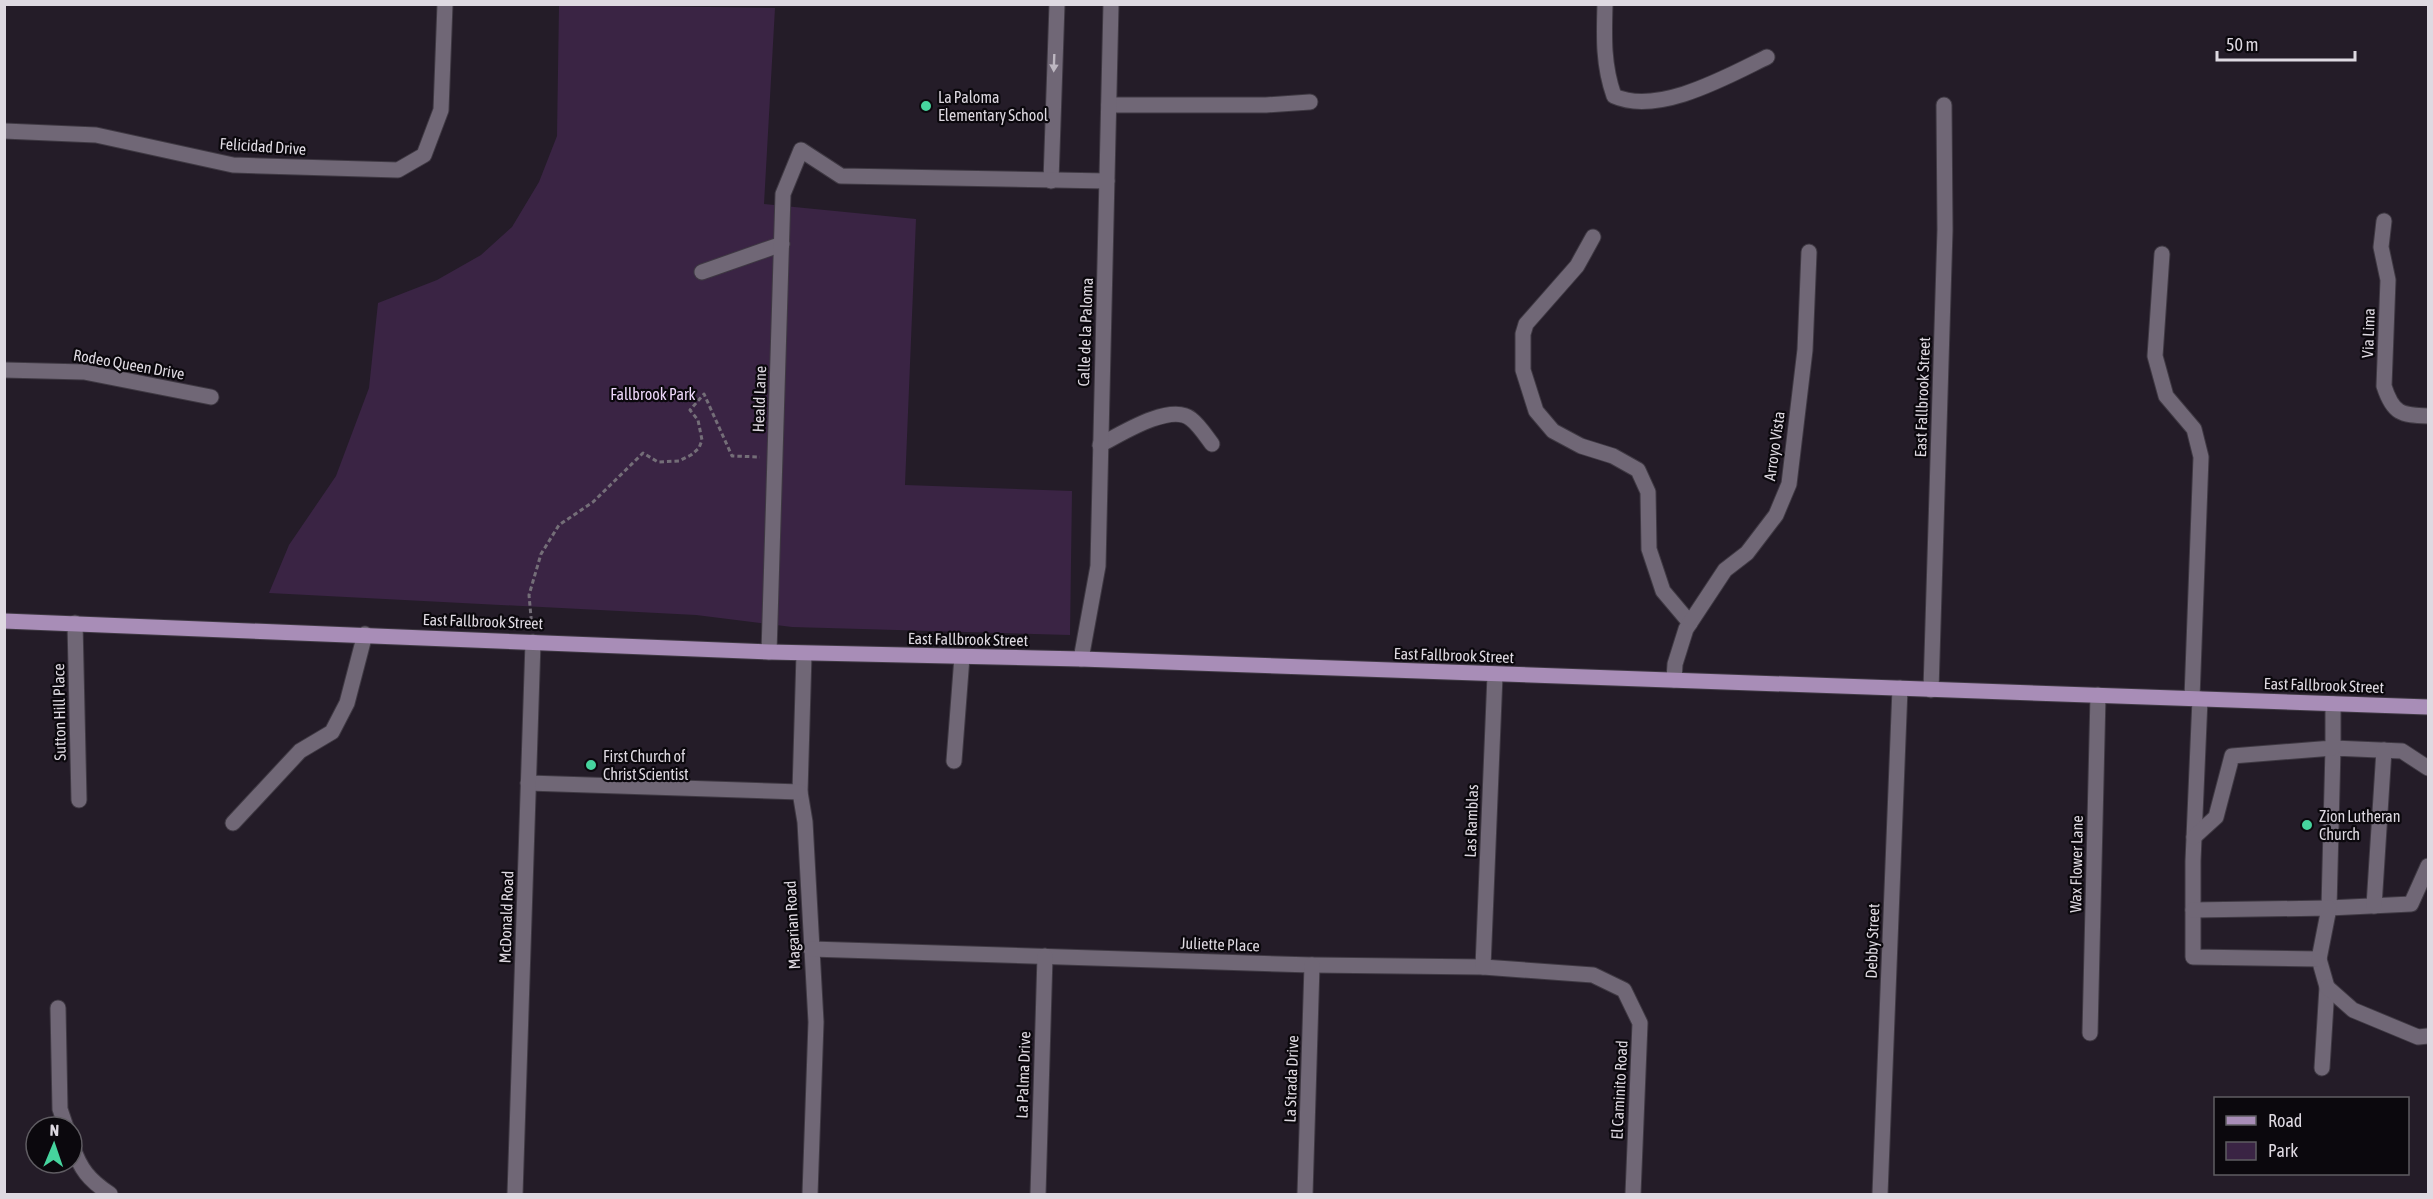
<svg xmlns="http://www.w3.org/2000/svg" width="2433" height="1199" font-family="'Asap Condensed',sans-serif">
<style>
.green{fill:#3a2444}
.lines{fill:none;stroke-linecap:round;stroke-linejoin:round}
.minor-casing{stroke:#3f3943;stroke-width:17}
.major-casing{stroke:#3f3943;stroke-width:17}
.path{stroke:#746e78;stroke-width:3;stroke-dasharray:4.5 3;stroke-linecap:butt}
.minor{stroke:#706776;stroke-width:15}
.major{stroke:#a88db7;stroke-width:15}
.oneway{fill:#bdb7c1}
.poi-dot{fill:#46d49e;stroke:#0b080d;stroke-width:2}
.labels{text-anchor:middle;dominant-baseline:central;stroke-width:4.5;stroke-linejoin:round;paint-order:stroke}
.poi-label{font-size:16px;fill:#ded9e1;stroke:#0b080d;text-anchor:start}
.street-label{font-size:16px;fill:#ded9e1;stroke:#0b080d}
.park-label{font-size:16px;fill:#edd7fa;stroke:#0b080d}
</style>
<rect width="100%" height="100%" fill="#241c28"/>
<polygon class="green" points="559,5 775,8 764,204 916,219 905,485 1072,491 1070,635 792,627 696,615 269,593 289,545 336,476 369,388 378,303 437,280 481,255 512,227 539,182 557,136"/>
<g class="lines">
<g class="minor-casing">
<g id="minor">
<path d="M1605,4C1604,37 1603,65 1614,96C1658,116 1728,76 1767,57"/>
<polyline points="1109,105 1266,105 1310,102"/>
<polyline points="4,131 96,135 233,165 398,170 424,155 441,110 445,4"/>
<polyline points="1051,181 1057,4"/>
<path d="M2384,221L2381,247L2388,280L2384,386C2393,414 2401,415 2428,416"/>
<polyline points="1593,237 1577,266 1526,324 1523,334 1523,370 1536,411 1553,431 1581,446 1613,456 1638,470 1648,492 1649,549 1663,591 1690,623"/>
<polyline points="2162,254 2155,356 2166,396 2194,429 2201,457 2192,698"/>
<polyline points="702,272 782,244"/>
<polyline points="4,370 84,372 211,397"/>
<path d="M1100,445C1119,435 1171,402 1191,419C1199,425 1206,436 1212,444"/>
<polyline points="75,623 79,800"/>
<polyline points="769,652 783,194 801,150 841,176 1107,181"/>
<polyline points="804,654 800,792 805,822 816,1022 810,1194"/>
<polyline points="1081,659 1098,566 1111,4"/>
<polyline points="1674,680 1675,664 1686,629 1725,570 1747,553 1776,515 1789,484 1805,350 1809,252"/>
<polyline points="1931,690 1945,230 1944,105"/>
<polyline points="2200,699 2193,861 2193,957 2319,959 2327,987 2322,1068"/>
<polyline points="954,761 962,657"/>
<polyline points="2428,768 2402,751 2333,748 2329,908 2411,904 2428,866"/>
<polyline points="528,783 800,792"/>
<polyline points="233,823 300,751 332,732 347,703 365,634"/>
<polyline points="2194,837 2216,817 2232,756 2333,748 2333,704"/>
<polyline points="2374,906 2384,750"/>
<polyline points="2193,910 2329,908 2319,959"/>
<polyline points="811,949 1312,965 1483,967 1593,975 1624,990 1640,1023 1633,1194"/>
<polyline points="1483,967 1495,675"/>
<polyline points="2327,987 2353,1010 2418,1037 2428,1036"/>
<polyline points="58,1008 60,1109 66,1127"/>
<polyline points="2090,1033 2098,695"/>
<path d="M72,1145C80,1169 89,1180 110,1194"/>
<polyline points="515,1194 533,642"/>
<polyline points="1038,1194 1045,956"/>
<polyline points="1305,1194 1312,965"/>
<polyline points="1880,1194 1900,688"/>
</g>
</g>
<g class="major-casing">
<polyline id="major" points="4,621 769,652 1081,659 2428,707"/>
</g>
<polyline class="path" points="532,628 529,595 541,554 559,525 593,502 643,453 658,462 679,461 691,455 699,448 702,440 698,420 690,410 704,394 732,456 760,457"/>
<use href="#minor" class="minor"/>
<use href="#major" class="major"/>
</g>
<defs><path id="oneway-solid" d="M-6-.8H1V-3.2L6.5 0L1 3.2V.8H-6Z" transform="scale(1.5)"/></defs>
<use class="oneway" href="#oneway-solid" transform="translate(1054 63) rotate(92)"/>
<g class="poi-dot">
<circle cx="926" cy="106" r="6"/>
<circle cx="591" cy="765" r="6"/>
<circle cx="2307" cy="825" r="6"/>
</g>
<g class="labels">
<g class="poi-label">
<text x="938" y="97">La Paloma<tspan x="938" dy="18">Elementary School</tspan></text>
<text x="603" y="756">First Church of<tspan x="603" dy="18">Christ Scientist</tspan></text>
<text x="2319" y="816">Zion Lutheran<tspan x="2319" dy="18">Church</tspan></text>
</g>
<g class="street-label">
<text transform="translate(263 146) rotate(4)">Felicidad Drive</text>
<text transform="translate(1085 332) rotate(-88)">Calle de la Paloma</text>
<text transform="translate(2368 333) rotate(-88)">Via Lima</text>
<text transform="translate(129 364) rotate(10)">Rodeo Queen Drive</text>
<text transform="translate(1922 397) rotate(-88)">East Fallbrook Street</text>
<text transform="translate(759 399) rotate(-88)">Heald Lane</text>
<text transform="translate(1774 446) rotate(-82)">Arroyo Vista</text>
<text transform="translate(483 621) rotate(2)">East Fallbrook Street</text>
<text transform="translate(968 639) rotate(1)">East Fallbrook Street</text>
<text transform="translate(1454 655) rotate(2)">East Fallbrook Street</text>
<text transform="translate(2324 685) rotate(2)">East Fallbrook Street</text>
<text transform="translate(59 712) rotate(-91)">Sutton Hill Place</text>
<text transform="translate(1471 821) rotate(-88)">Las Ramblas</text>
<text transform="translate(2076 864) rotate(-89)">Wax Flower Lane</text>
<text transform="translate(506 917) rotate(-88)">McDonald Road</text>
<text transform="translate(792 925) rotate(-93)">Magarian Road</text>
<text transform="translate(1872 941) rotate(-88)">Debby Street</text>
<text transform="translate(1220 944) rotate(2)">Juliette Place</text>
<text transform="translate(1023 1075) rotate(-88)">La Palma Drive</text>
<text transform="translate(1291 1079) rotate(-88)">La Strada Drive</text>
<text transform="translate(1619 1090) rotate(-87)">El Caminito Road</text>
</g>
<g class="park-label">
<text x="653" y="394">Fallbrook Park</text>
</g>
</g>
<rect width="2433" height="1199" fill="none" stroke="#ded9e1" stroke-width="12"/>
<rect x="2214" y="1097" width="195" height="78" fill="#0b080d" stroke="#5f5c62" stroke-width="1.5"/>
<rect x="2226" y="1116" width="30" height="9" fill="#a88db7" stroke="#5f5c62" stroke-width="1.5"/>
<text x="2268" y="1127" font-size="18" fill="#ded9e1">Road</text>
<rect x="2226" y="1142" width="30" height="18" fill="#3a2444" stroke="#5f5c62" stroke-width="1.5"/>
<text x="2268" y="1157" font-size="18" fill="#ded9e1">Park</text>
<g transform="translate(54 1145) rotate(2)"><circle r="28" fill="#0b080d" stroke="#5f5c62" stroke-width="1.5"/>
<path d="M0-4.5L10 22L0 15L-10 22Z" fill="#46d49e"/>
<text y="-9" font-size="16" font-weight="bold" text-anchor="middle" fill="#ded9e1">N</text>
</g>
<path d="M2217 51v9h138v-9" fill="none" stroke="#ded9e1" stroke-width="3"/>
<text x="2226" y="51" font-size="18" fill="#ded9e1" stroke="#0b080d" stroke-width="4.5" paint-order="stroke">50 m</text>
</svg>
